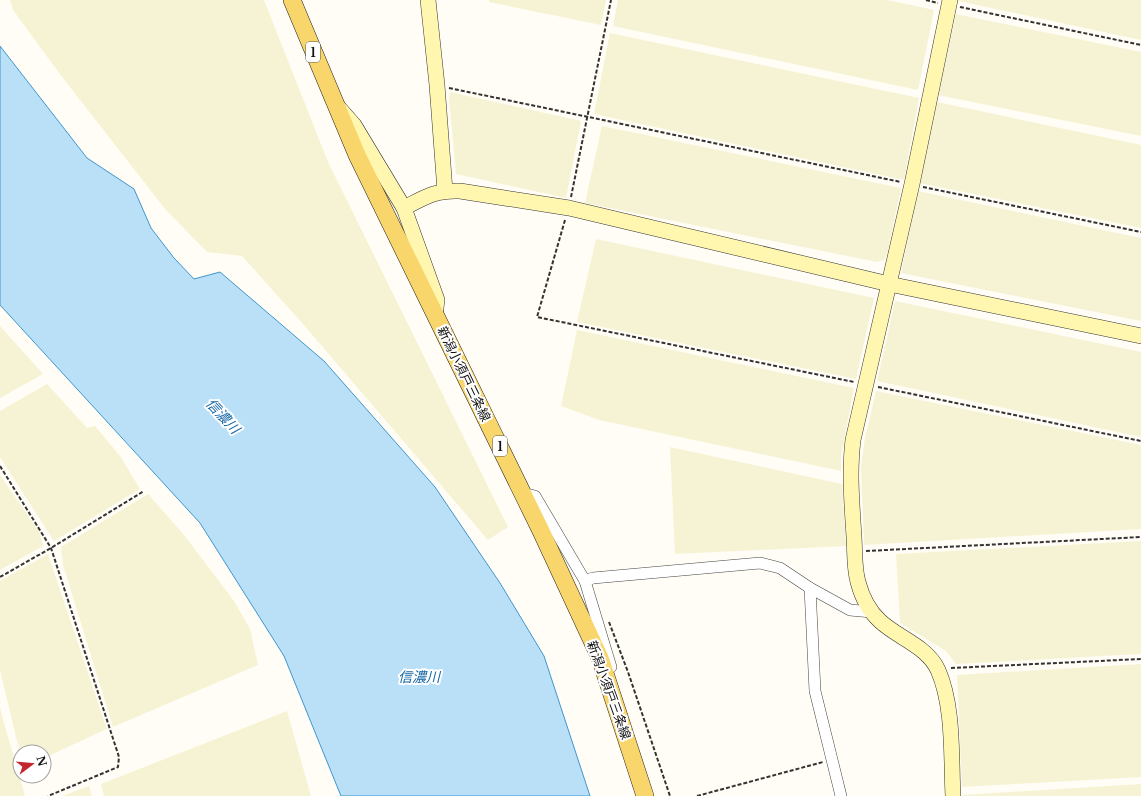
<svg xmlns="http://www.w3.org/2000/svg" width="1141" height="796" font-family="'Libre Baskerville','Noto Sans JP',serif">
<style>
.farmland{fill:#f6f3d4}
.water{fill:#b9e0f7;stroke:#3f96cf}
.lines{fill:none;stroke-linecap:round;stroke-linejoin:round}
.street-casing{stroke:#444;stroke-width:12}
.secondary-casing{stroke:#333;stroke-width:16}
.primary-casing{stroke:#222;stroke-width:18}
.path{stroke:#333;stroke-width:2;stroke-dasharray:4 2;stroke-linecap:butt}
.street{stroke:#fff;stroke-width:11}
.secondary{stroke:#fff6b0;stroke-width:15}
.primary{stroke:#f9d66b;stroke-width:17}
.labels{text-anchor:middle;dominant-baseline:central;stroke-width:4;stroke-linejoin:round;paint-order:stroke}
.shield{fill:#fff;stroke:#585858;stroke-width:1}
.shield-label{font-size:12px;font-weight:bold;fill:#111}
.street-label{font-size:13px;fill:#111;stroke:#fff}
.water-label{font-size:14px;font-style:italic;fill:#1768a6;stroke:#fff}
</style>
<rect width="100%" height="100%" fill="#fffdf5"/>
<g class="farmland">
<polygon points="10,0 264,0 328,162 508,527 488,540 303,324 242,256 207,252 165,209 59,73 13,10"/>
<polygon points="489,0 606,0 601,25 489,2"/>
<polygon points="618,0 888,0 934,10 918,90 613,26"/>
<polygon points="958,0 1141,0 1141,40 958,1"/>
<polygon points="956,14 1141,52 1141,136 938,95"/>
<polygon points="610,33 919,98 904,180 594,114"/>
<polygon points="450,92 581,121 566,198 456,174 449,98"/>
<polygon points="937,102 1141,145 1141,228 919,183"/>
<polygon points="602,126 901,188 887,254 884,260 877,262 585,203"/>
<polygon points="918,191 1141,238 1141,321 901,273"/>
<polygon points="596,239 874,298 856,379 577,322"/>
<polygon points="895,301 1141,352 1141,437 877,381"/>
<polygon points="0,326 43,374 0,398"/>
<polygon points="577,330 854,388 841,456 841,471 599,420 561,406"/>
<polygon points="47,384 87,428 95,426 120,456 140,489 54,541 0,457 0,411"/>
<polygon points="876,391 1141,445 1141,529 864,545 861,466 865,438"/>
<polygon points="670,447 842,484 846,546 675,554"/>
<polygon points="0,475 40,533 43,546 0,570"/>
<polygon points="148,494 184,535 234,601 250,629 258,665 113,727 63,565 61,547"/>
<polygon points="1141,541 1141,654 956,664 946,651 900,623 896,554"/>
<polygon points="48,554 107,729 44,758 44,752 21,752 17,741 0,670 0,581"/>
<polygon points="1141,664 1141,777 962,787 957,675"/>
<polygon points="0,708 4,723 25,796 0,796"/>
<polygon points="287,711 311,796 104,796 101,784"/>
<polygon points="1141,784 1141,796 963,796 963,795"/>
<polygon points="89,786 92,796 62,796"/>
</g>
<polygon class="water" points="0,46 87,158 134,189 151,228 174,258 194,279 220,272 324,361 435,487 500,583 544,656 590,796 341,796 284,656 200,523 0,305"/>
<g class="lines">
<g class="street-casing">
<g id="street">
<polyline points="522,493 535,496 585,581 611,667"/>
<polyline points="585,581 593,578 760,563 780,568 810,588 850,610 872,612"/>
<polyline points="810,588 815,691 841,796"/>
</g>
</g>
<g class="secondary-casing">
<g id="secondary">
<polyline points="428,0 437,85 445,191"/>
<path d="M950,0L912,184L853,440C849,473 852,504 854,537C855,552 854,568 858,582C862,597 869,611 880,621C898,638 927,646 938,670C954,706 951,757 953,796"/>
<polyline points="339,108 354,125 404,208 437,300 435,315"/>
<path d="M404,208C425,197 435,190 460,191L569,208L889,284L1141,336"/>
</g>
</g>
<g class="primary-casing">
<polyline id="primary" points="292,0 357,155 541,531 600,658 645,796"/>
</g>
<g class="path">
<polyline points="926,0 938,3"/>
<polyline points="960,7 1141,45"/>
<polyline points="449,88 901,182"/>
<polyline points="923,187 1141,232"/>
<polyline points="571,197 611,0"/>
<polyline points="565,220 537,317 854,382"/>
<polyline points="878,387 1141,441"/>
<polyline points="0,466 51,548 119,757 118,767 48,796"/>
<polyline points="866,551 1141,537"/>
<polyline points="0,577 51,548 144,491"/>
<polyline points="609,622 628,672 670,796"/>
<polyline points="951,668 1141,659"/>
<polyline points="697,796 823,762"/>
</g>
<use href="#street" class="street"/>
<use href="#secondary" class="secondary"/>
<use href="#primary" class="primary"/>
</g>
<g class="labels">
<g class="shield">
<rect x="306" y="42" width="14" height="20" rx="3"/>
<rect x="493" y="436" width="14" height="20" rx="3"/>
</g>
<g class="shield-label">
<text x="313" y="52">1</text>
<text x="500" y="446">1</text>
</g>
<g class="street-label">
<text transform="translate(464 374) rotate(64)">新潟小須戸三条線</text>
<text transform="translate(609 690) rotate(70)">新潟小須戸三条線</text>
</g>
<g class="water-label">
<text transform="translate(223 416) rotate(47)">信濃川</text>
<text x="419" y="677">信濃川</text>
</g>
</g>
<g transform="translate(32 764) rotate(74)"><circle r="19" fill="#ffffff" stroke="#a0a0a0"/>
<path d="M0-3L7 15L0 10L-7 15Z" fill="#c4262e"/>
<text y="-6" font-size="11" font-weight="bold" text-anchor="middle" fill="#111111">N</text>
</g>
</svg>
